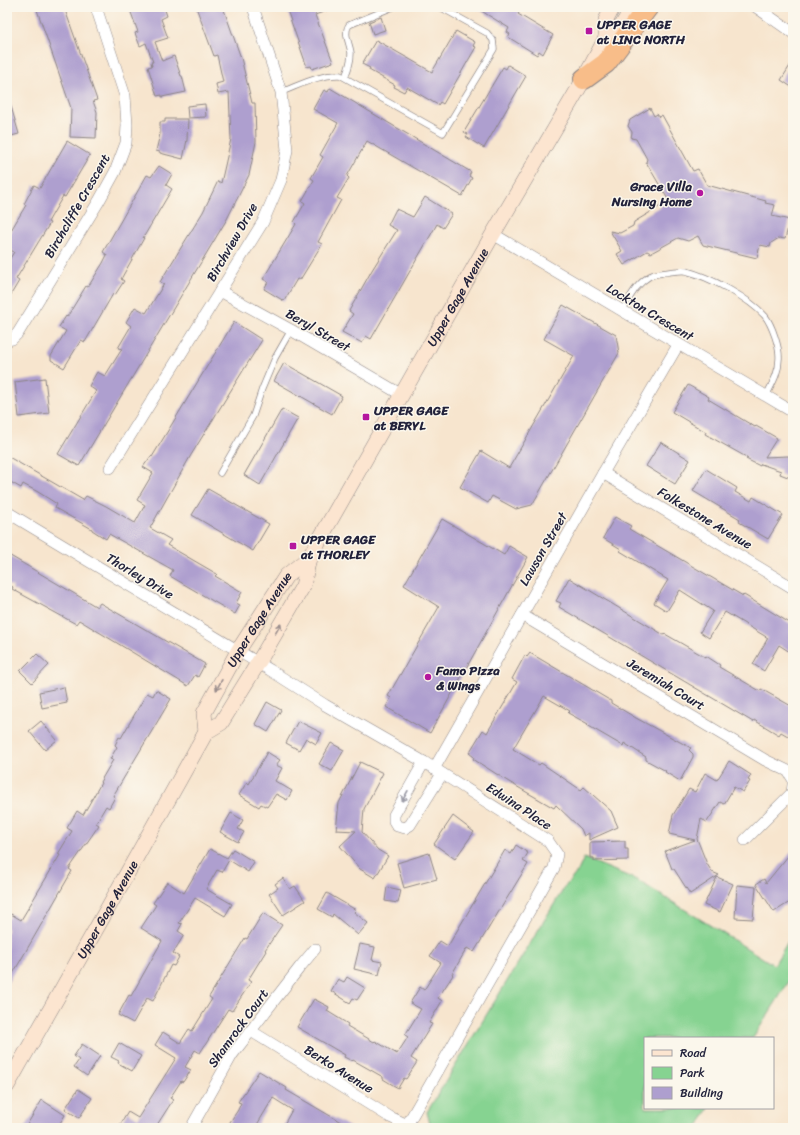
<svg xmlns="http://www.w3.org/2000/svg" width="800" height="1135" font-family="Sriracha,sans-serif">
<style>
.green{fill:#86d391;stroke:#547a66}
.building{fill:#ae9fcf}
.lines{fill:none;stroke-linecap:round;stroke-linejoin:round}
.lane-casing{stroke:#8c8484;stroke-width:7}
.street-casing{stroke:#8c8484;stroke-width:12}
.secondary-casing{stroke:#8c8484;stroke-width:16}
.highway-casing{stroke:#8c8484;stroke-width:22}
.lane{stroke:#fff;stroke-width:5.5}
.street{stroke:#fff;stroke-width:11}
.secondary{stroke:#fce5d0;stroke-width:15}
.highway{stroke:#f8bd89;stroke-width:20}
.oneway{stroke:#9a8d8d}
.oneway2{stroke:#9c9ca7}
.poi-dot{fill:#b5179e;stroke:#fbf7ec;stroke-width:1.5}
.labels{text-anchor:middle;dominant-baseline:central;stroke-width:3;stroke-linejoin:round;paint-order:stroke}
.poi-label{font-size:13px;font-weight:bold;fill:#22223b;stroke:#fbf7ec;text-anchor:start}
.street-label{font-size:13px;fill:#22223b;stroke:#fbf7ec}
</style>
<rect width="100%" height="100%" fill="#fbf7ec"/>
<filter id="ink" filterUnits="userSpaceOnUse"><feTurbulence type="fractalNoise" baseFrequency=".025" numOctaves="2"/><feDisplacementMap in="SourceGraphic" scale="8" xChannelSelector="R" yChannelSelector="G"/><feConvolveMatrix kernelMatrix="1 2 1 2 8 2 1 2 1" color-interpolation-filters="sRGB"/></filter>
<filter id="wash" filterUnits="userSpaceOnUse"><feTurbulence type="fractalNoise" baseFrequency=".012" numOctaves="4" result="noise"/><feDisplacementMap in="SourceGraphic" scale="16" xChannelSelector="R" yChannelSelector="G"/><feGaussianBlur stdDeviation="0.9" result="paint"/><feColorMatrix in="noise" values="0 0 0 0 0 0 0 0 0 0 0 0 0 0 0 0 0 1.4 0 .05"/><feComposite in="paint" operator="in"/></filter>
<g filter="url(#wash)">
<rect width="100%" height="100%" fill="#f7e5ce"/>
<polygon class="green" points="584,858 637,880 774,965 793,933 793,975 753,1038 645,1038 645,1108 709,1108 697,1128 440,1128 430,1124 427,1112 564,888 578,871"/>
<g id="blocks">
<g class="building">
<polygon points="36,7 64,7 97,100 93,101 97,112 96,138 70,137 71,108"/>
<polygon points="129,7 164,7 167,16 161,19 168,38 155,42 162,61 174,56 181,76 182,76 186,92 162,97 162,95 157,96 148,67 152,66 151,62 153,62 146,43 140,46 135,33 138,32"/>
<polygon points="196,7 223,7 241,58 252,103 255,103 256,142 249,175 227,219 79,466 58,454 96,391 89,386 97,372 105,376 122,349 118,348 131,326 126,322 135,307 146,313 164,284 160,282 203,212 218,181 221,183 231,139 229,92 218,94 216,84 223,82 217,55 214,56"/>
<polygon points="286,7 334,7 334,8 315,15 333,62 312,69 311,66 307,67"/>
<polygon points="475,7 523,7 518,14 553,35 543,54 539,51 537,55 508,37 510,34 507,32 509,28"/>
<polygon points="381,17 385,30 373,34 369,22"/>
<polygon points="456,31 475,42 473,46 476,47 443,104 440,102 438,105 407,87 404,92 394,87 395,85 369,70 370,68 362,64 376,40 432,72"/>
<polygon points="793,61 793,88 781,80"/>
<polygon points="508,65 526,76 484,148 466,137 468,134 464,132 503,67 506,69"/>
<polygon points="330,88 471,172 469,176 472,178 462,196 367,141 347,176 349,178 337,198 341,200 318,242 322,244 300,280 297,279 284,301 264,289 268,282 263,279 296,224 294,222 305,203 302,201 314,180 311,178 323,157 320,155 338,123 313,109 324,90 328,92"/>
<polygon points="7,103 10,103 19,134 7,137"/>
<polygon points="205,104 206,117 188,118 187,106"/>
<polygon points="650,108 654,116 657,114 659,117 662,115 693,171 698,169 707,185 766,201 765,203 775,205 772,216 790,220 785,239 779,238 771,243 770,247 760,245 757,258 703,245 698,236 688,241 678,238 651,253 647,251 624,265 617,254 622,251 610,231 620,233 633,226 634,222 669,201 646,162 647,159 636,139 631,138 632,132 628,126 630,120"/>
<polygon points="165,119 188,119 187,140 183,159 160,153 160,152 156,151 160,134 160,122 165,122"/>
<polygon points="67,141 90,155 65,197 63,196 48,222 50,223 16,279 19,281 7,301 7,263 14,252 7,248 7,237 26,205 24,204 34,185 40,188"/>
<polygon points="159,166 172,174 166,185 172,189 143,238 144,238 121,279 124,281 115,295 113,294 85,342 81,340 64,368 51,360 51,356 66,331 59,327 66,316 67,317 86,286 88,287 103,263 107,255 103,252 147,175 151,177"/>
<polygon points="425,197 452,214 443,228 437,224 371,339 366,336 362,343 342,332 353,314 349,311 372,270 397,230 388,225 396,209 413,217"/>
<polygon points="563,305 616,335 619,353 532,505 516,509 492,496 488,503 460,487 481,451 509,468 574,356 544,339"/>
<polygon points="234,322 262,340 191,455 150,528 171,540 167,545 217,574 215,576 242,592 236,603 240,605 235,614 170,576 173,570 109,534 106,539 92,530 92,529 55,508 57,504 38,492 23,484 21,488 7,480 7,456 83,500 86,496 106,506 135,523 145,505 137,500 153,473 143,467 151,456 152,457"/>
<polygon points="284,363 342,396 332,414 274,381"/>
<polygon points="45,378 49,413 19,417 15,382"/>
<polygon points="688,385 709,397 708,399 755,427 756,426 777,438 765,457 788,456 793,458 793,479 780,474 781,471 761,464 760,466 746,459 748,458 705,434 706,432 672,412"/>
<polygon points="282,409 298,418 260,485 244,475"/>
<polygon points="661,442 690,460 675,484 646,466"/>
<polygon points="706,469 737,488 735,492 751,501 753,497 783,515 768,539 739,522 740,519 693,491"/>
<polygon points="208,489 269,524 253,551 192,515"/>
<polygon points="615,517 631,526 629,529 743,596 744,595 793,625 793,654 779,645 764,671 753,664 768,638 725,612 709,638 700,632 713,611 680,590 667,611 654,603 668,580 620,551 621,549 603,538"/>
<polygon points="442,519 504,555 509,546 528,557 430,733 386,707 391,698 388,696 439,607 404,585"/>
<polygon points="7,554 97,607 100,603 205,664 198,677 195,675 188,686 79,620 76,624 12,589 13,587 7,584"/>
<polygon points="569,578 664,635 665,634 705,657 706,656 720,665 719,667 760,691 761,689 793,707 793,739 781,732 779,735 754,720 753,722 559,607 561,603 556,601"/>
<polygon points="530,653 611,701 611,703 636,718 691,748 689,750 693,754 693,757 680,781 665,772 666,771 646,760 646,757 624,743 623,746 587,725 588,724 568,713 570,711 544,696 513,749 539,765 541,763 581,790 584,787 611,811 618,827 589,840 589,833 584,836 581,829 556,805 554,808 509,782 473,759 474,757 469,753 483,730 487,733 517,682 512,679 525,655 527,657"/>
<polygon points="37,654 49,665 32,683 20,671"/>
<polygon points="64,687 67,703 42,708 39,692"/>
<polygon points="156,690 171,699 113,796 115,797 109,808 106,806 96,823 99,825 69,869 72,871 7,984 7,921 11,914 21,920 60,855 58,854 72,831 67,828 77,811 83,815 101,783 100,782 113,760 110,759 117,747 115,745 119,737 121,738 147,693 153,696"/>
<polygon points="267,702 281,710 268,732 255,724"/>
<polygon points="41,721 57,740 45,750 29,731"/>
<polygon points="298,721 322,733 316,744 306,738 299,750 286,743"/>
<polygon points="331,743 344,750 332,771 319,764"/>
<polygon points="267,752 280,760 276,765 282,768 275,781 292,791 287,800 276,794 267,807 261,804 259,807 239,795 247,782 249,784"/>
<polygon points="729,761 751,775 748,780 750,781 743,792 734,787 724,804 720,802 707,822 701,819 697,839 707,864 712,872 719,875 690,894 674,869 672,869 665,851 695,840 669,834 673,815 689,789 695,792 705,773 717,780"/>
<polygon points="360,762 383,773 364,809 362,832 378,850 388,856 375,878 360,869 340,846 356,831 336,830 339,803"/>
<polygon points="231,813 243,820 238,829 244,832 238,842 220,832"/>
<polygon points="453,816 474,832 455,859 434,844"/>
<polygon points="625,841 625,849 628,849 628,860 594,861 594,858 590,858 590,842"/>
<polygon points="516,845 528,853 523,861 528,864 474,952 467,948 452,974 453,975 438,998 442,1001 429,1023 432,1024 411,1058 417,1062 406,1079 404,1078 398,1088 383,1079 383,1077 353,1060 352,1061 344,1057 345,1055 297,1027 314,999 329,1007 327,1011 348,1024 347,1026 374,1042 375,1041 397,1054 408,1037 405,1035 421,1009 410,1003 420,987 424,990 441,963 430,956 440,941 448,946 505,850 511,854"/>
<polygon points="210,849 227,858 233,849 254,862 248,872 229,860 222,872 217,870 206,889 232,904 225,916 195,898 179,923 182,924 178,931 184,935 173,953 179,957 174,966 171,965 153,1001 147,998 133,1023 118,1015 129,995 131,996 162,941 141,928 156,905 153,903 167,882 184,893"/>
<polygon points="793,850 793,900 774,912 756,884 764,879 766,883"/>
<polygon points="429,853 437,879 404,888 397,863"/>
<polygon points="717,877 733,884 720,912 704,905"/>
<polygon points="283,878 290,889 295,886 305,901 283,915 269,894 278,888 275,884"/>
<polygon points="737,885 756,887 753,919 735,918"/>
<polygon points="387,887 401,890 398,903 385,901"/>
<polygon points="327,893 356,910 354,912 368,923 358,935 333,914 332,917 318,909"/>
<polygon points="263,913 282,925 265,950 266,951 248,980 251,982 232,1011 228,1009 200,1053 195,1050 185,1067 191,1070 183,1082 181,1081 170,1098 173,1100 155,1128 118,1128 128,1112 138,1118 176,1058 155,1045 163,1032 180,1043 189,1029 192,1031 212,999 209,997 245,938 247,939"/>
<polygon points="360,944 375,947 372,960 382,962 379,975 354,969"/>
<polygon points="347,977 365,988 357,1000 353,998 350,1003 331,991 338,979 344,982"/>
<polygon points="119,1043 141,1056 132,1071 118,1063 119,1061 111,1057"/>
<polygon points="82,1044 100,1056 87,1076 74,1067 79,1060 74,1056"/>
<polygon points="259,1071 287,1088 286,1090 351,1128 282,1128 292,1110 273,1098 255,1128 226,1128 238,1110 241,1103 238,1102"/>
<polygon points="78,1089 92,1098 79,1118 65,1109"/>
<polygon points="42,1100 65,1115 57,1128 25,1128"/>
</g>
</g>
</g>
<g filter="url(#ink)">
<use href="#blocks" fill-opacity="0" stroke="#8c8484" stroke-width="1"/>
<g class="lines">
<g class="lane-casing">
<g id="lane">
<path d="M345,77C348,70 351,61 351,53C350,44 343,33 349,25L393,7"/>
<path d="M281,92C300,85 320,74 340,75L443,133L494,49L493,40L487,33L440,7"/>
<path d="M622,311C631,296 635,285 650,276C654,274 658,274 662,273C669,272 679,270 686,271C710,277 749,298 765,316C772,325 780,348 779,359C779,373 772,384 766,396"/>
<polyline points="220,473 253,416 262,389 275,358 291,330"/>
</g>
</g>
<g class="street-casing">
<g id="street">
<polyline points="756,7 793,33"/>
<polyline points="493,234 793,412"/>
<polyline points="220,291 291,330 402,395"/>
<polyline points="7,340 12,339 18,333 99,201 115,172 126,143 127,125 125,96 96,7"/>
<polyline points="110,468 263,222 281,180 287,150 281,92 253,7"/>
<polyline points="603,473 793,588"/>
<polyline points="7,512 270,670 325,705 424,762 548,841 557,854 554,868 407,1125"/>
<polyline points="522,615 765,760 788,771 793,779"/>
<polyline points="424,762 394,815 394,821 397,826 405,828 410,825 442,774"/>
<polyline points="434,769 603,473 678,345"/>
<polyline points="745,840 792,793 793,785"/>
<polyline points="251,1031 390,1117 414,1128"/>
<polyline points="191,1128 232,1055 300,967 315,949"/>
</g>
</g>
<g class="secondary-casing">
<g id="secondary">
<polyline points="606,38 606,20 613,7"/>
<path id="s1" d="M206,732L204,713L238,651L286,576L309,558"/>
<path id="s2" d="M7,1086L109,906L206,732L221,723L258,663L303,586L309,558L493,234L584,79L606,38L621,27L633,7"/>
</g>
</g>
<g class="highway-casing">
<polyline id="highway" points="584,79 606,63 648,7"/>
</g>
<use href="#lane" class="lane"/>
<use href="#street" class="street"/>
<use href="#secondary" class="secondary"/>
<use href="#highway" class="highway"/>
</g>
<defs><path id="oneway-shaft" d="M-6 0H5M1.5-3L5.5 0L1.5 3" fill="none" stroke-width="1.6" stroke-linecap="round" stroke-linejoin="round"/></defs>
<g class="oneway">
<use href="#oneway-shaft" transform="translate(278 629) rotate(-60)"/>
<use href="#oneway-shaft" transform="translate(219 685) rotate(119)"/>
</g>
<use class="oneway2" href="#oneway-shaft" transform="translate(405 796) rotate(119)"/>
</g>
<g class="poi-dot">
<rect x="585" y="27" width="8" height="8" rx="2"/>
<circle cx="700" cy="193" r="4"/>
<rect x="362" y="413" width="8" height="8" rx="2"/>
<rect x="289" y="542" width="8" height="8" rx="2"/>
<circle cx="428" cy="677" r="4"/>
</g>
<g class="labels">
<g class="poi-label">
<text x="597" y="24">UPPER GAGE<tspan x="597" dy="15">at LINC NORTH</tspan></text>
<text x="692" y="186" text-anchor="end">Grace Villa<tspan x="692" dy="15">Nursing Home</tspan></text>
<text x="374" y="410">UPPER GAGE<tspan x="374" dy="15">at BERYL</tspan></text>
<text x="301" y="539">UPPER GAGE<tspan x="301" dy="15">at THORLEY</tspan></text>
<text x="436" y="670">Famo Pizza<tspan x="436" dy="15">&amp; Wings</tspan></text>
</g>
<g class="street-label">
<text transform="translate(77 206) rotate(-60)">Birchcliffe Crescent</text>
<text transform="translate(232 242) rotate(-60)">Birchview Drive</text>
<text stroke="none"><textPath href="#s2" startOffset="912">Upper Gage Avenue</textPath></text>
<text transform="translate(650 312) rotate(31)">Lockton Crescent</text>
<text transform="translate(318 330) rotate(30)">Beryl Street</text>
<text transform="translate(705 518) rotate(31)">Folkestone Avenue</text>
<text transform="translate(543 549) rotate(-60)">Lawson Street</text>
<text transform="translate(140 576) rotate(31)">Thorley Drive</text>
<text stroke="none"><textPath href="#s1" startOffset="128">Upper Gage Avenue</textPath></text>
<text transform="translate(666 684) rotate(31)">Jeremiah Court</text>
<text transform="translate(519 806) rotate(33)">Edwina Place</text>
<text stroke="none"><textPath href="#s2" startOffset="203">Upper Gage Avenue</textPath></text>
<text transform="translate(238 1028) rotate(-54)">Shamrock Court</text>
<text transform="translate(339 1069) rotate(32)">Berko Avenue</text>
</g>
</g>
<rect width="800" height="1135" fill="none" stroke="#fbf7ec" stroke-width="24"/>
<rect x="644" y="1037" width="130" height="72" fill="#fbf7ec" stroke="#a4a2a5"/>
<rect x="652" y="1050" width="20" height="6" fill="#fce5d0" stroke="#a4a2a5"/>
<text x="680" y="1057" font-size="12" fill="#22223b">Road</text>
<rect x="652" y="1067" width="20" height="12" fill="#86d391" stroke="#a4a2a5"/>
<text x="680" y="1077" font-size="12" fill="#22223b">Park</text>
<rect x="652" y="1087" width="20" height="12" fill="#ae9fcf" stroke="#a4a2a5"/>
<text x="680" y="1097" font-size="12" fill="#22223b">Building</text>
</svg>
